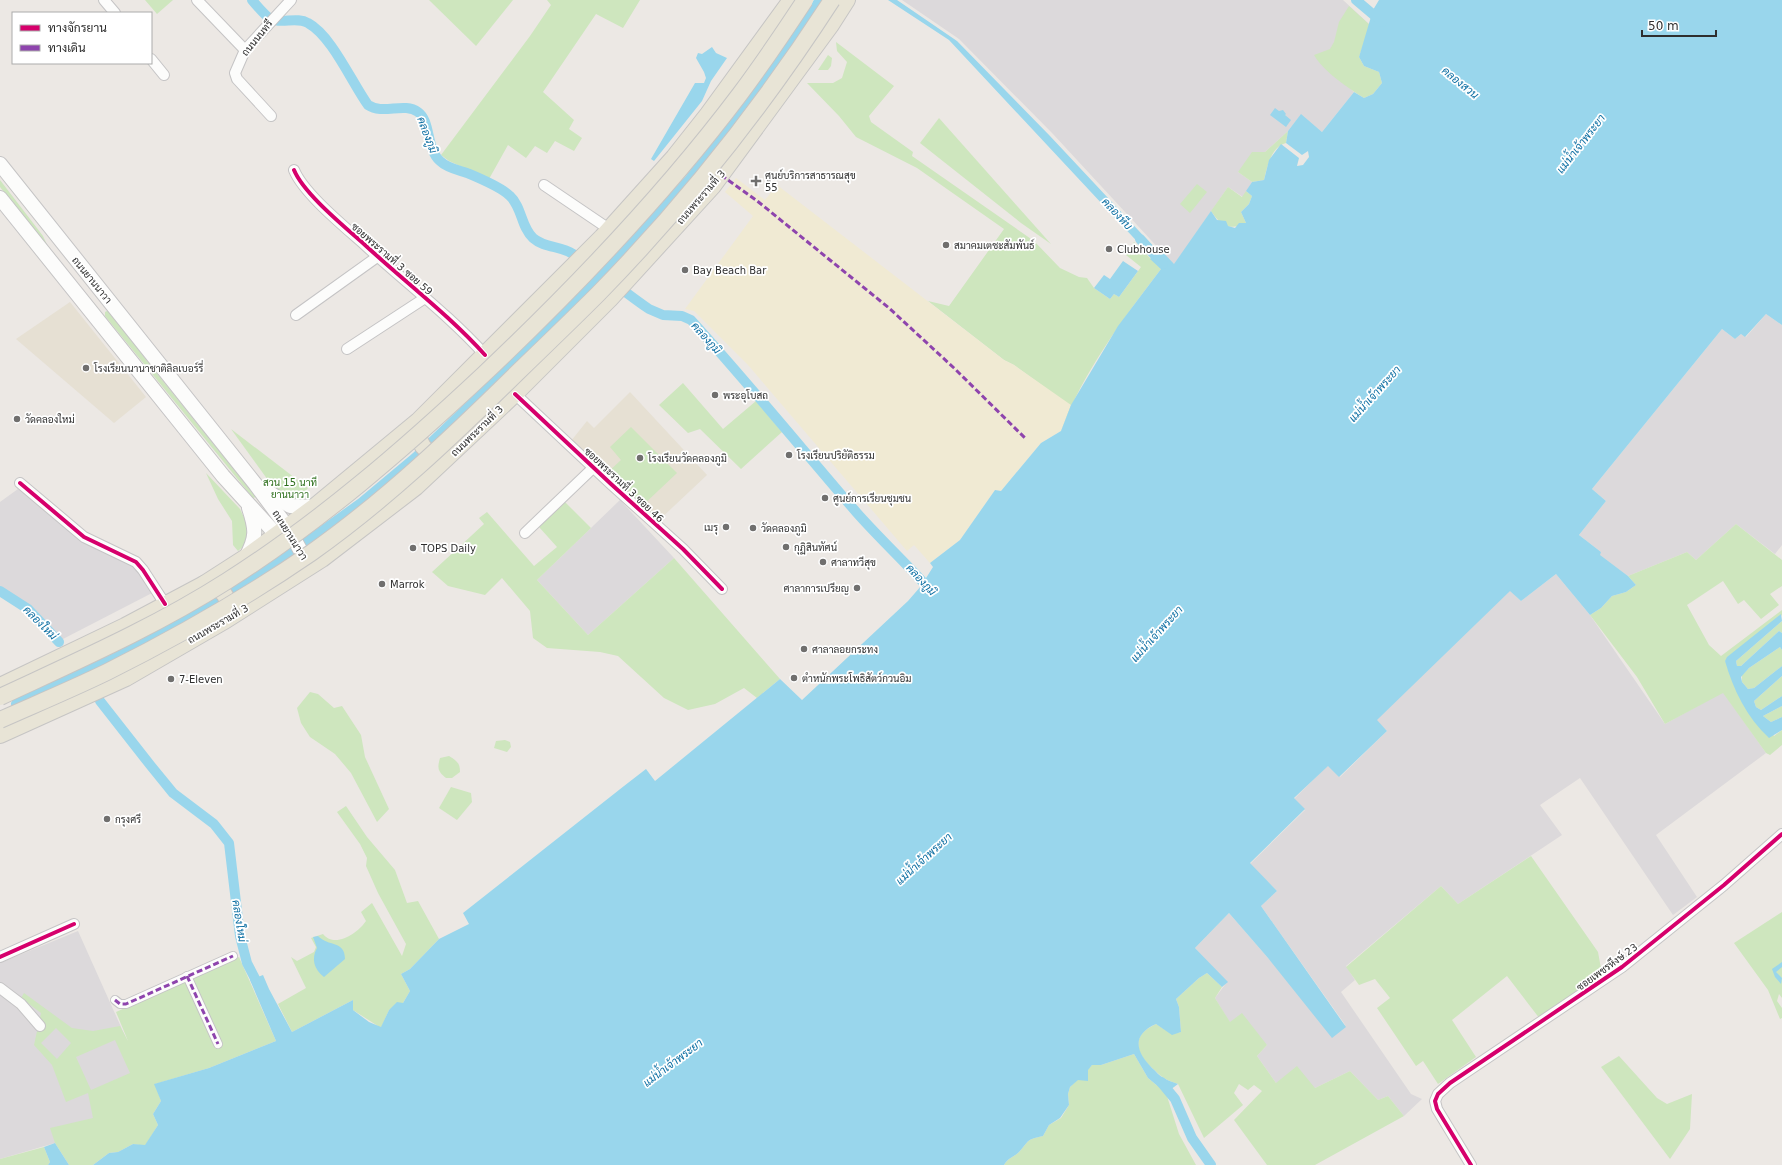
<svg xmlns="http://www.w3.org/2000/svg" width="1782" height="1165" font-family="'DejaVu Sans',Sarabun,sans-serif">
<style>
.industrial{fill:#dcd9db}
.education{fill:#e6e0d3}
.green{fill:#cee6be;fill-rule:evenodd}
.sand{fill:#f0ead3}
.water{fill:#99d6ec}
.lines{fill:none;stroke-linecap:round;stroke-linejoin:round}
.canal{stroke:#99d6ec;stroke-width:10}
.pedestrian-casing{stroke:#c5c4c5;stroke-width:10}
.minor-casing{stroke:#c5c4c5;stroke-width:12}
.secondary-casing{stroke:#c5c4c5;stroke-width:16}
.primary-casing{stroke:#c6c5c4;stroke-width:18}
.pedestrian{stroke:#fcfcfb;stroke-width:8}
.minor{stroke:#fcfcfb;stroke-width:10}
.secondary{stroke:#fcfcfb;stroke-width:14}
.primary{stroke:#e8e4d6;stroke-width:16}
.primary-bridge-casing{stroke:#c6c5c4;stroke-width:18;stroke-linecap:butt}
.primary-bridge{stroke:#e8e4d6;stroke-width:16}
.quiet{stroke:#8e44ad;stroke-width:3;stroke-dasharray:6 3;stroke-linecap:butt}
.cycleway-casing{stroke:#fff;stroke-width:6}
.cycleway{stroke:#d6006c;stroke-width:4}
.poi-dot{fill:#706f6e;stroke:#fff;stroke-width:1.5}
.labels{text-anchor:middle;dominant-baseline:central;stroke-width:3.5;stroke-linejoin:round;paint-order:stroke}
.street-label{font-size:10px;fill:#2e2e2e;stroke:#fff}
.poi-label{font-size:10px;fill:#2e2e2e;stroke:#fff;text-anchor:start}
.park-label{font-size:10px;fill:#2c6e1b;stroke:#fff}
.water-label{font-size:11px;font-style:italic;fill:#0d6fa3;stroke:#fff}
</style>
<rect width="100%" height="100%" fill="#ece8e4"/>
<g class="industrial">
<polygon points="902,0 1343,0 1370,25 1333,73 1354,92 1322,132 1301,115 1288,131 1265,152 1238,172 1252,182 1243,197 1228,187 1174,265 1053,134 959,39"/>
<polygon points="1766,314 1782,325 1782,545 1775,554 1736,524 1696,560 1687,552 1628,576 1599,555 1601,552 1579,535 1606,501 1592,489 1722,329 1735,339 1741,334 1746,337"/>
<polygon points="18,489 34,500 85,543 132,564 154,592 61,640 26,604 13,598 0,588 0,502"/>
<polygon points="620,500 674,558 588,635 537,580"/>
<polygon points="1556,574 1590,615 1665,724 1723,692 1766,753 1656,835 1697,897 1673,915 1580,778 1540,805 1562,835 1458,904 1441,886 1346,966 1355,980 1341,992 1411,1094 1422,1099 1404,1116 1388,1096 1378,1100 1350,1071 1315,1088 1276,1083 1257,1056 1267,1045 1230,1023 1215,998 1227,982 1195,948 1229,913 1268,958 1346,1026 1261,906 1277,891 1250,864 1305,810 1294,799 1328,765 1340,777 1387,731 1376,720 1510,590 1521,601"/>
<polygon points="78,931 134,1056 154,1084 55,1143 0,1159 0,963"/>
</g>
<g class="education">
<polygon points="70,302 146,397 114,423 16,339"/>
<polygon points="630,392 707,475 657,522 571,441 587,421 594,428"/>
</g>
<g class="green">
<polygon points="145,0 173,0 157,14"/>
<polygon points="429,0 513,0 476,46"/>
<polygon points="547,0 640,0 623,28 596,14 543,92 574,120 569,129 582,138 574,151 555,141 547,153 535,146 526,158 508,145 489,179 449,161 441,155 530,36 551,5"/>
<path d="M1349,6L1370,25L1359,57L1364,66L1379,72L1382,83L1373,94L1364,98C1348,88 1323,71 1314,55L1330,49L1334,42L1339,22Z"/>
<path d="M836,42L894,86L869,116L871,122L913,152L912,156L1034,241L1060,268L1079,277L1087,278L1094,288L1110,299L1114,294L1119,297L1141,267L1126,255L1134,242L1161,269C1123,319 1083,372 1061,431L1047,389L1014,365L1004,360L928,301L949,306L1004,229L917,168L856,137L839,116L807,83H833L842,78L847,62L837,51Z"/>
<polygon points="828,55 832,58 831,66 828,70 818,70"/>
<polygon points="939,118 1051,244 1021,223 920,143"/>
<path d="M1288,131L1286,143C1271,147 1267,167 1264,180L1252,182L1238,172L1252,152H1265Z"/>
<polygon points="0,180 43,236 49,249 0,187"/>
<polygon points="1197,184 1207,192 1190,213 1180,204"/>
<path d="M1228,187L1242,197L1246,191L1252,196L1249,204L1241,212L1246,223C1229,231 1221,226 1211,211Z"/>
<polygon points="109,310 150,365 256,497 253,498 105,316 105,312"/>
<polygon points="683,383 723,429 756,401 782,432 741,469 700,429 688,433 659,405"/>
<polygon points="631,427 677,473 641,507 606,474 621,460 610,447"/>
<polygon points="231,429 308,488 297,501 292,502 273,487"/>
<polygon points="206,473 240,509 248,526 246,544 238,551 233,545 232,521 218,499"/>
<polygon points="564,501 591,528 537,580 588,635 674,558 780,679 757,698 744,688 715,704 688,710 664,698 618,656 600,652 547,648 533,638 530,611 502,578 485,595 448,586 432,572 484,524 479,518 487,512 534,566 557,547 539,527"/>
<polygon points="1736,524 1782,560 1782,586 1770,594 1779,605 1761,619 1744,600 1738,604 1723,581 1687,605 1709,645 1721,656 1782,610 1782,615 1725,661 1774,736 1782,730 1782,745 1770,755 1766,753 1723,693 1665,724 1637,677 1590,615 1601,608 1612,596 1626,592 1636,585 1628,576 1687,552 1696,560"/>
<polygon points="1782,621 1782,633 1779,631 1741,666 1737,666 1736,661"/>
<polygon points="1780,647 1782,650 1782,666 1754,688 1748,689 1742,682 1742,675 1749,668"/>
<polygon points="1782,676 1782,696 1761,710 1756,707 1754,701"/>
<polygon points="310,692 318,694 334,708 342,706 361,735 365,757 389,809 377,822 351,773 335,754 310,737 301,723 297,708"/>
<polygon points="1782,706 1782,717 1771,722 1763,716"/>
<polygon points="505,740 510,742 511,747 507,752 494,748 496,741"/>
<path d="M449,756C457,761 460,763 460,772L452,778H446C438,772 437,768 440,758Z"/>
<polygon points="451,787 471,793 472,802 457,820 439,808"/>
<path d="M346,806L367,837L395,870L407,903L418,901L439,939L410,969L401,974L410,991L403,1003L389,1010L381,1028L353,1010V1000L292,1032L278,1004L306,988L291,957L297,961L314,952L316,947L311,938L323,934C335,949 358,933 366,921L361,912L372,903L402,956L406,944L378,893L366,866L367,858L360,844L337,812Z"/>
<polygon points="1531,856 1598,952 1602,974 1540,1019 1507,976 1452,1020 1476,1057 1438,1084 1423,1061 1416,1066 1377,1008 1390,998 1375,979 1359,985 1346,967 1441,886 1458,904"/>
<polygon points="1782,912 1782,998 1779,994 1777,1001 1782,1008 1782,1018 1780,1019 1768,990 1734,943"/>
<path d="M239,957L276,1041L209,1068L155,1084L161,1101L153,1114L158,1125L145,1146L133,1144L118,1152L109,1153L93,1165H69L55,1143L50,1128L93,1118L88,1093L66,1102L52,1065L34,1045L41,1013L21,998L24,993L72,1028L93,1031L120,1026L128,1041L116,1012ZM56,1028L71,1043L57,1059L41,1043ZM115,1040L130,1073L91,1090L76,1057Z"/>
<path d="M1207,973L1222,987L1215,998L1230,1022L1242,1013L1267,1045L1257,1056L1276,1083L1297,1066L1315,1088L1350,1071L1378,1100L1388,1096L1404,1116L1315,1165H1267L1234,1120L1262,1091L1254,1085L1248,1090L1239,1084L1234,1093L1243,1105L1204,1138L1178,1084C1174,1082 1168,1081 1164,1078C1160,1076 1156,1071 1152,1068C1135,1052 1131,1035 1156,1024L1172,1034L1181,1032L1179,1007L1176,999L1199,978Z"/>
<path d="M1134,1054L1148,1078L1166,1093L1179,1134L1196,1165H1004C1007,1159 1013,1157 1018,1153C1030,1141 1024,1140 1043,1136L1049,1125L1061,1118L1069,1105L1068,1094L1070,1087L1092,1065H1101Z"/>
<polygon points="1619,1056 1657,1098 1667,1104 1692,1094 1690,1129 1670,1159 1601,1067"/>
<polygon points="44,1147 50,1162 48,1165 0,1165 0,1159"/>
</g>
<polygon class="sand" points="736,178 765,200 777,185 1004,360 1014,365 1071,405 1061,431 1041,443 1001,491 995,490 960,540 930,563 914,545 907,551 748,365 694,311 685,309 753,216 725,192"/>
<g class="water">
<polygon points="888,0 897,0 957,41 1050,136 1153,246 1146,251 949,40"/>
<path d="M1379,0H1782V325L1766,314L1745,337L1741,334L1735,339L1722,329L1592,489L1606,501L1579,535L1601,552L1600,555L1628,576L1636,585L1626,592L1612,596L1601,608L1590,615L1556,574L1521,601L1510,591L1377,720L1387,731L1339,777L1328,766L1294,798L1305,809L1250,863L1277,891L1261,906L1346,1027L1332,1038L1268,958L1229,913L1195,948L1228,982L1222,987L1207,973L1199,978L1176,999L1179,1007L1181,1032L1172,1035L1156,1024C1131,1035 1136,1052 1152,1068C1156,1071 1159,1076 1164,1078C1168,1081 1174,1082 1178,1084L1166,1093L1148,1078L1134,1054L1101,1065H1092L1088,1070V1081L1078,1080L1070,1087L1068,1094L1069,1105L1060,1118L1049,1125L1043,1136C1024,1140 1030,1141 1018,1153C1013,1157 1007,1159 1004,1165H93L109,1153L118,1152L133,1144L145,1145L158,1125L153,1114L161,1101L154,1084L209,1068L276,1041L250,980L263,975L269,989L292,1032L353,1000V1010L369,1022L381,1027L389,1010L397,1002L403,1003L410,991L401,974L410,969L439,939L469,924L463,913L624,786L646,769L655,781L780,679L802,700L908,601L921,586L933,567L930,563L960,540L995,490L1001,491L1041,443L1061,431L1071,405L1118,326L1161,269L1150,259L1160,249L1174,264L1211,211L1217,220L1226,221L1228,226L1235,228L1239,223H1246L1241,212L1249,204L1252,196L1246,191L1252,182L1264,180L1269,160L1281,144L1299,158L1297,166L1303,165L1309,157L1308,151L1302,155L1286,143L1288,131L1301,114L1322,132L1354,92L1364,98L1373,94L1382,83L1379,72L1364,66L1359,57L1373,10Z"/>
<polygon points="712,47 716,53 727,58 711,81 702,101 654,161 651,159 695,83 704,83 706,78 704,72 696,58 698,53 702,54"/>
<polygon points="1275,108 1279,111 1283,110 1286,114 1285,115 1291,120 1286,127 1270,115"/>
<polygon points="1123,261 1138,271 1119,297 1114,294 1110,299 1094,288 1104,275 1110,279"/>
<path d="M1781,614L1782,621L1736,661L1737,666H1741L1779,631L1782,633V650L1780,647L1749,668L1741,677L1742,682L1748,689L1754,688L1782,666V676L1754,701L1756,707L1761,710L1782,696V706L1763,716L1771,722L1782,717V730L1769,738C1747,718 1733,689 1725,661L1727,657Z"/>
<path d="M318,936C328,947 345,940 345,959L324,977C314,969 311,959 317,948L313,937Z"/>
<polygon points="1782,962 1782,967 1776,972 1782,978 1781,984 1775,977 1772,969"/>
<polygon points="55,1143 69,1165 48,1165 50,1162 44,1147"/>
</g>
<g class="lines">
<g class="canal">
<path d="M252,0C257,6 263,13 269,18C281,25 296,16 308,23C332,36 352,83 368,105C383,115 404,102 418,112C431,121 426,149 440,161C447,168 458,170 467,173C479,178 501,187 510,196C522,207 521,227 533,238C544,248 561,246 573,254C599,271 623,291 649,309L663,315L682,316L691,320C748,383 802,449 857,513C881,540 908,565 932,592"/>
<polyline points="1356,0 1382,22"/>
<polyline points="1140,239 1163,264"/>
<polyline points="0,591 28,609 59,642"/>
<polyline points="100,701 151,766 173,793 214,824 229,843 240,936 247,963 261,990"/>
<polyline points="16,704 113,659 219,601 282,560 361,503 416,457 528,350 602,275 689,180 760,88 820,0"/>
<polyline points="1161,1082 1175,1099 1192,1138 1211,1165"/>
</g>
<g class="pedestrian-casing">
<g id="pedestrian">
<polyline points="187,976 218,1044"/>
<polyline points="115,1000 120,1004 126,1004 233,956"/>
</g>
</g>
<g class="minor-casing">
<g id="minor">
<polyline points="104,0 115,13"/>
<polyline points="197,0 245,50"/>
<polyline points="151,59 164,75"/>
<polyline points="271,116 237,79 235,73 245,50 291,0"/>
<path d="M294,170C304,194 345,227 365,245C405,282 449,315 485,355"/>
<polyline points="544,185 609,229"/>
<polyline points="296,315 377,257"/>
<polyline points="347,349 425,298"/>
<polyline points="515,394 611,484 683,549 722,589"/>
<polyline points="20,483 84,537 136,562 143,570 165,604"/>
<polyline points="525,533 593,468"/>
<polyline points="0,957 74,924"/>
<polyline points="0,988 21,1004 40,1026"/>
<polyline points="1471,1165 1437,1109 1435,1101 1438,1094 1450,1083 1622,967 1724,885 1782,834"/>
</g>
</g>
<g class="secondary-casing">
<g id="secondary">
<polyline points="0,164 256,485 288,528 309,566"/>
<polyline points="0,198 223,476 283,542"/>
<polyline points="264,489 290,506 314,507"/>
<path d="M246,557C257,537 256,529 249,508"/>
</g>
</g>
<g class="primary-casing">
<g id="primary">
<path d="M418,422C417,444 423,453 445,458"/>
<path d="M204,584C224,589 231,596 227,618"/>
<polyline points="0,686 125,626 204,584 246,557 314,507 418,421 602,237 674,157 708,114 791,0"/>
<polyline points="0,735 126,678 226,620 322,559 416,487 515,394 610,299 713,186 831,25 847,0"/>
</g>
</g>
<use href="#pedestrian" class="pedestrian"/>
<use href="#minor" class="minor"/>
<use href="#secondary" class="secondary"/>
<use href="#primary" class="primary"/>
<g class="primary-bridge-casing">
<g id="primary-bridge">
<path d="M0,697C77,661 155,627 227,581C320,522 404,449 484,374C576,287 664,195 740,94C763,63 784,32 805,0"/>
<path d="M0,720C36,704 72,689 107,672C177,637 247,597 311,553C386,500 453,436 518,372C545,346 572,320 598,294C686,204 764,105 832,0"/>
</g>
</g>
<use href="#primary-bridge" class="primary-bridge"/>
<g class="quiet">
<polyline points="721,175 756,200 889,308 954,368 1025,438"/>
<polyline points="187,976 218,1044"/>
<polyline points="115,1000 120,1004 126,1004 233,956"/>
</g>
<g class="cycleway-casing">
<g id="cycleway">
<path d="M294,170C304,194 345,227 365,245C405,282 449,315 485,355"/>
<polyline points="515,394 611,484 683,549 722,589"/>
<polyline points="20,483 84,537 136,562 143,570 165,604"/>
<polyline points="0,957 74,924"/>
<polyline points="1471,1165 1437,1109 1435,1101 1438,1094 1450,1083 1622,967 1724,885 1782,834"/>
</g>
</g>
<use href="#cycleway" class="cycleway"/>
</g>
<g class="poi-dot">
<path d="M754 175h4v4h4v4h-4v4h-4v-4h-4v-4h4z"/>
<circle cx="946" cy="245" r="4"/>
<circle cx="1109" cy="249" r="4"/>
<circle cx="685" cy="270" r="4"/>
<circle cx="86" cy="368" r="4"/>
<circle cx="715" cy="395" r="4"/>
<circle cx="17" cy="419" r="4"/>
<circle cx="789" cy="455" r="4"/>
<circle cx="640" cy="458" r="4"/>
<circle cx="825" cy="498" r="4"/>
<circle cx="726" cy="527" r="4"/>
<circle cx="753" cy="528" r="4"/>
<circle cx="786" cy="547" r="4"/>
<circle cx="413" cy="548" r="4"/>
<circle cx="823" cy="562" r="4"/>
<circle cx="382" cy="584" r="4"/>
<circle cx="857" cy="588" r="4"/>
<circle cx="804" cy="649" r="4"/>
<circle cx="794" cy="678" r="4"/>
<circle cx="171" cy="679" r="4"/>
<circle cx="107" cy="819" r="4"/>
</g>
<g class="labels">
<g class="street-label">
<text transform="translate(257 38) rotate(-51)">ถนนนนทรี</text>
<text transform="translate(701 197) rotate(-49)">ถนนพระรามที่ 3</text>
<text transform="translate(392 259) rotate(41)">ซอยพระรามที่ 3 ซอย 59</text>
<text transform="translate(92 280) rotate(51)">ถนนยานนาวา</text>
<text transform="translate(477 431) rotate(-44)">ถนนพระรามที่ 3</text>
<text transform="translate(624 485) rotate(43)">ซอยพระรามที่ 3 ซอย 46</text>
<text transform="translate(290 535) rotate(58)">ถนนยานนาวา</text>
<text transform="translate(218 624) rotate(-30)">ถนนพระรามที่ 3</text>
<text transform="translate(1607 967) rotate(-36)">ซอยเพชรหึงษ์ 23</text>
</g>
<g class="poi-label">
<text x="765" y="175">ศูนย์บริการสาธารณสุข<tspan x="765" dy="12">55</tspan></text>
<text x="954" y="245">สมาคมเตชะสัมพันธ์</text>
<text x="1117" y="249">Clubhouse</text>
<text x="693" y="270">Bay Beach Bar</text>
<text x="94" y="368">โรงเรียนนานาชาติลิลเบอร์รี่</text>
<text x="723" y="395">พระอุโบสถ</text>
<text x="25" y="419">วัดคลองใหม่</text>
<text x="797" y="455">โรงเรียนปริยัติธรรม</text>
<text x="648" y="458">โรงเรียนวัดคลองภูมิ</text>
<text x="833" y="498">ศูนย์การเรียนชุมชน</text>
<text x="718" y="527" text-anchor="end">เมรุ</text>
<text x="761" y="528">วัดคลองภูมิ</text>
<text x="794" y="547">กุฏิสินทัศน์</text>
<text x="421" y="548">TOPS Daily</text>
<text x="831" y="562">ศาลาทวีสุข</text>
<text x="390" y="584">Marrok</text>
<text x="849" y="588" text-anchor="end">ศาลาการเปรียญ</text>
<text x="812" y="649">ศาลาลอยกระทง</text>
<text x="802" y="678">ตำหนักพระโพธิสัตว์กวนอิม</text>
<text x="179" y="679">7-Eleven</text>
<text x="115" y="819">กรุงศรี</text>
</g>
<g class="park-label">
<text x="290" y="482">สวน 15 นาที<tspan x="290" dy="12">ยานนาวา</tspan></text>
</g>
<g class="water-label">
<text transform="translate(1460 83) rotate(39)">คลองสวน</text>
<text transform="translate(427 135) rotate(69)">คลองภูมิ</text>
<text transform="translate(1581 144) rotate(-52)">แม่น้ำเจ้าพระยา</text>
<text transform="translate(1117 214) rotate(47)">คลองหีบ</text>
<text transform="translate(706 338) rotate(48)">คลองภูมิ</text>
<text transform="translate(1375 394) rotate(-48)">แม่น้ำเจ้าพระยา</text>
<text transform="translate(921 580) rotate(47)">คลองภูมิ</text>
<text transform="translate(40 623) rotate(45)">คลองใหม่</text>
<text transform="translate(1157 634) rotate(-48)">แม่น้ำเจ้าพระยา</text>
<text transform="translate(924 859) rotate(-42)">แม่น้ำเจ้าพระยา</text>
<text transform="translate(239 921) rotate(81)">คลองใหม่</text>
<text transform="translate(673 1063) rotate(-37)">แม่น้ำเจ้าพระยา</text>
</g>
</g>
<rect x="12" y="12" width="140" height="52" fill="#ffffff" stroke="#ababab"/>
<rect x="20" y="25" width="20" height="6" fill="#d6006c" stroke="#ababab"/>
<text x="48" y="32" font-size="12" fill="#2e2e2e">ทางจักรยาน</text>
<rect x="20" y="45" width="20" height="6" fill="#8e44ad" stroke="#ababab"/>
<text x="48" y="52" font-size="12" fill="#2e2e2e">ทางเดิน</text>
<path d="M1642 30v6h74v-6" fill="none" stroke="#2e2e2e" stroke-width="2"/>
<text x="1648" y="30" font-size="12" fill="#2e2e2e" stroke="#ffffff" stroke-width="3" paint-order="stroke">50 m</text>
</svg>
